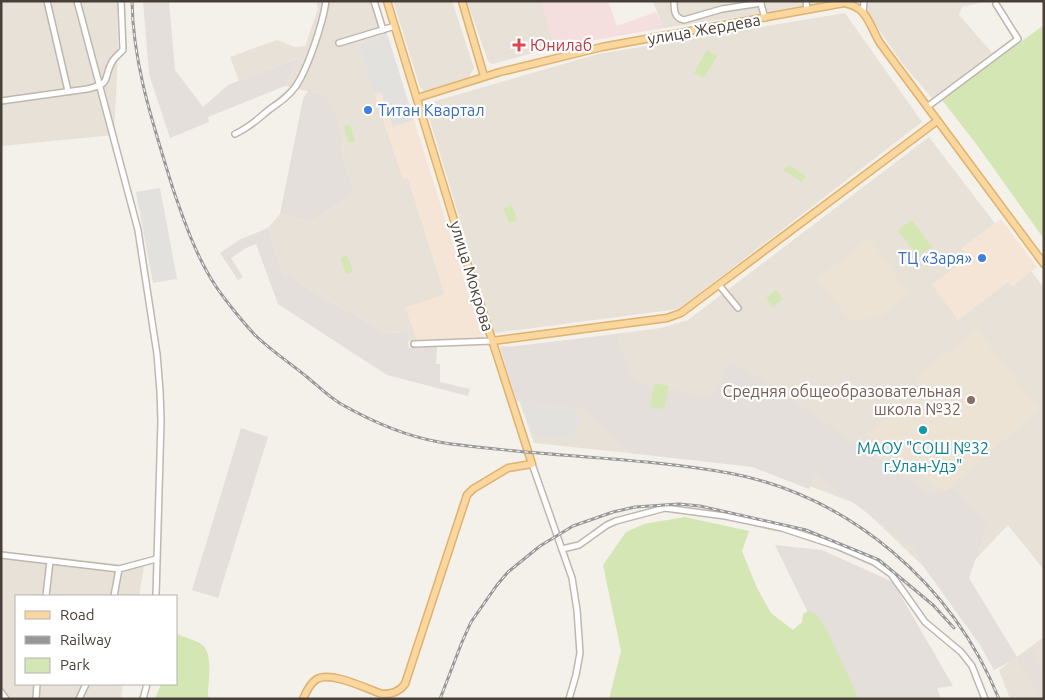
<svg xmlns="http://www.w3.org/2000/svg" width="1045" height="700" font-family="Ubuntu,sans-serif">
<style>
.residential{fill:#e8e1d8}
.commercial{fill:#f5e5d7}
.industrial{fill:#e4dfdb}
.education{fill:#ece3d5}
.medical{fill:#f4dfde}
.green{fill:#d5e6b5}
.parking{fill:#e3e1de}
.lines{fill:none;stroke-linecap:round;stroke-linejoin:round}
.minor-casing{stroke:#bfb7ad;stroke-width:8}
.major-casing{stroke:#dfb26e;stroke-width:9}
.minor{stroke:#fff;stroke-width:5}
.major{stroke:#f9d79e;stroke-width:6}
.rail-casing{stroke:#989898;stroke-width:3}
.rail{stroke:#fff;stroke-width:1;stroke-dasharray:4;stroke-linecap:butt}
.health-dot{fill:#e0444e;stroke:#fff;stroke-width:2}
.shop-dot{fill:#3f7fe0;stroke:#fff;stroke-width:2}
.education-dot{fill:#8d6e63;stroke:#fff;stroke-width:2}
.culture-dot{fill:#0f9aa8;stroke:#fff;stroke-width:2}
.labels{text-anchor:middle;dominant-baseline:central;stroke-width:4.5;stroke-linejoin:round;paint-order:stroke}
.street-label{font-size:16px;fill:#484038;stroke:#fff}
.health-label{font-size:16px;fill:#be3a42;stroke:#fff;text-anchor:start}
.shop-label{font-size:16px;fill:#366cbe;stroke:#fff;text-anchor:start}
.education-label{font-size:16px;fill:#785e54;stroke:#fff;text-anchor:end}
.culture-label{font-size:16px;fill:#0d838f;stroke:#fff}
</style>
<rect width="100%" height="100%" fill="#f4f0ea"/>
<g class="residential">
<polygon points="1,1 117,1 118,54 114,135 1,146"/>
<polygon points="316,1 376,1 387,34 358,44 403,179 408,178 458,336 408,341 407,332 386,333 299,283 292,275 284,277 268,228 280,214 310,222 354,194 343,157 342,138 324,95 285,86 298,58 239,81 230,57 277,40 295,47 305,46 318,9"/>
<polygon points="393,1 452,1 474,68 469,77 424,91 420,87"/>
<polygon points="467,1 541,1 555,47 492,64 488,61"/>
<polygon points="653,1 850,1 663,28"/>
<polygon points="859,1 989,1 962,7 959,15 992,53 932,98 902,63"/>
<polygon points="845,13 922,122 679,309 494,333 425,104 598,54"/>
<polygon points="929,137 1044,288 1044,570 1008,525 947,589 859,505 761,467 534,443 500,346 514,347 661,328 688,320"/>
<polygon points="1,551 144,567 139,596 16,596 16,684 123,684 121,699 1,699"/>
<polygon points="1044,637 1044,699 1010,699 999,670"/>
</g>
<g class="commercial">
<polygon points="387,34 482,337 417,341 405,307 445,294 408,178 403,180 358,44"/>
<polygon points="1001,219 1037,267 1012,287 1008,282 958,320 932,285 967,257 961,248"/>
</g>
<g class="industrial">
<polygon points="143,1 169,1 175,70 203,107 228,85 299,58 285,86 208,117 209,122 170,138 149,74"/>
<polygon points="308,91 324,95 332,107 342,138 343,157 354,194 310,222 280,214 303,99"/>
<polygon points="268,228 284,277 292,275 299,283 386,333 407,332 409,348 437,347 436,364 440,364 440,382 470,389 468,396 387,375 278,304 256,244 246,248 231,258 243,277 238,280 220,253 241,239"/>
<polygon points="617,334 621,351 636,383 712,397 731,362 771,385 856,444 932,495 955,488 987,525 969,578 1017,657 1033,651 1044,673 1044,699 1040,699 1017,658 994,670 980,645 926,570 913,548 816,474 809,489 752,467 630,453 580,408 517,401 500,348"/>
<polygon points="241,428 268,437 218,598 192,590"/>
<polygon points="775,545 822,550 893,582 953,686 937,688 941,699 850,699"/>
</g>
<g class="education">
<polygon points="869,238 909,294 880,317 850,321 817,279"/>
<polygon points="977,329 1039,410 944,491 866,434 926,389 916,376"/>
</g>
<polygon class="medical" points="541,1 608,1 617,26 656,12 663,28 555,47"/>
<g class="green">
<polygon points="1044,25 1044,239 977,145 942,100"/>
<polygon points="707,50 717,56 704,78 694,73"/>
<polygon points="350,125 355,141 348,143 344,126"/>
<polygon points="788,165 806,176 802,182 783,170"/>
<polygon points="512,205 517,220 509,223 503,208"/>
<polygon points="912,220 932,247 918,257 898,230"/>
<polygon points="347,255 353,271 346,274 340,258"/>
<polygon points="776,290 783,299 772,307 766,298"/>
<polygon points="654,383 669,386 664,409 650,407"/>
<polygon points="685,517 749,531 742,551 757,588 771,613 793,630 802,622 803,614 808,611 816,614 827,630 859,699 609,699 621,651 603,565 626,532 644,524"/>
<path d="M176,633C184,638 194,639 201,644C214,652 208,682 208,696L210,699H155L161,684H176Z"/>
</g>
<g class="parking">
<polygon points="387,34 414,120 393,127 381,92 374,94 358,44"/>
<polygon points="160,188 177,279 153,283 136,192"/>
<polygon points="521,401 574,407 579,423 573,437 536,436 529,427"/>
</g>
<g class="lines">
<g class="minor-casing">
<g id="minor">
<polyline points="47,1 68,91"/>
<polyline points="77,1 138,230 157,354 160,391 161,421 156,596"/>
<polyline points="374,1 383,30"/>
<path d="M674,1C674,10 674,18 684,20L722,9L761,3"/>
<polyline points="760,1 765,18"/>
<polyline points="806,1 807,10"/>
<polyline points="863,12 864,1"/>
<polyline points="339,43 395,26"/>
<path d="M1,101L87,89C113,83 102,80 112,62C114,58 119,54 123,50L121,1"/>
<polyline points="927,107 1018,39 996,4"/>
<path d="M235,134C252,126 256,120 270,109C280,102 289,96 296,86C308,68 323,23 326,1"/>
<polyline points="719,285 738,308"/>
<polyline points="414,344 492,341"/>
<polyline points="532,464 572,578 577,610 580,653 576,675 569,699"/>
<polyline points="562,549 579,545 607,525 616,521 665,508 725,516 782,528 837,546 874,562 891,574 925,622 961,652 972,666 985,699"/>
<polyline points="1,555 119,569 156,559"/>
<polyline points="46,596 50,561"/>
<polyline points="114,596 119,569"/>
<polyline points="1,692 6,699"/>
<polyline points="36,699 37,684"/>
<polyline points="79,699 86,684"/>
<polyline points="143,699 147,684"/>
</g>
</g>
<g class="major-casing">
<g id="major">
<polyline points="462,1 484,76"/>
<path d="M417,98L500,72L602,47L844,3C868,7 869,25 880,43L1044,264"/>
<polyline points="492,341 667,318 681,313 937,121"/>
<path d="M303,699C306,692 310,683 317,679C331,671 367,689 382,694C392,694 399,692 405,684L467,495L473,489L508,468L532,464L464,253L387,1"/>
</g>
</g>
<use href="#minor" class="minor"/>
<use href="#major" class="major"/>
<g class="rail-casing">
<g id="rail">
<path d="M132,1C133,66 154,127 173,189C184,221 196,256 215,285C224,299 243,322 254,334C270,350 290,363 307,377C318,386 329,397 341,404C371,421 405,436 439,442C468,447 497,449 526,452C593,458 662,461 729,473C851,496 953,585 999,699"/>
<polyline points="440,699 462,642 471,622 497,585 508,572 540,546 573,526 613,512 635,507 679,504 700,506 806,530 879,560 933,605 954,628"/>
</g>
</g>
<use href="#rail" class="rail"/>
</g>
<path class="health-dot" d="M516.5 37.5h5v5h5v5h-5v5h-5v-5h-5v-5h5z"/>
<g class="shop-dot">
<circle cx="368" cy="110" r="5"/>
<circle cx="982" cy="258" r="5"/>
</g>
<circle class="education-dot" cx="971" cy="400" r="5"/>
<circle class="culture-dot" cx="923" cy="430" r="5"/>
<g class="labels">
<g class="street-label">
<text transform="translate(704 29) rotate(-10)">улица Жердева</text>
<text transform="translate(472 276) rotate(73)">улица Мокрова</text>
</g>
<g class="health-label">
<text x="530" y="45">Юнилаб</text>
</g>
<g class="shop-label">
<text x="378" y="110">Титан Квартал</text>
<text x="972" y="258" text-anchor="end">ТЦ «Заря»</text>
</g>
<g class="education-label">
<text x="961" y="391">Средняя общеобразовательная<tspan x="961" dy="18">школа №32</tspan></text>
</g>
<g class="culture-label">
<text x="923" y="448">МАОУ "СОШ №32<tspan x="923" dy="18">г.Улан-Удэ"</tspan></text>
</g>
</g>
<rect width="1045" height="700" fill="none" stroke="#484038" stroke-width="5"/>
<rect x="15" y="595" width="162" height="90" fill="#ffffff" stroke="#b6b3af"/>
<rect x="25" y="611" width="25" height="8" fill="#f9d79e" stroke="#b6b3af"/>
<text x="60" y="620" font-size="15" fill="#484038">Road</text>
<rect x="25" y="636" width="25" height="8" fill="#989898" stroke="#b6b3af"/>
<text x="60" y="645" font-size="15" fill="#484038">Railway</text>
<rect x="25" y="658" width="25" height="15" fill="#d5e6b5" stroke="#b6b3af"/>
<text x="60" y="670" font-size="15" fill="#484038">Park</text>
</svg>
